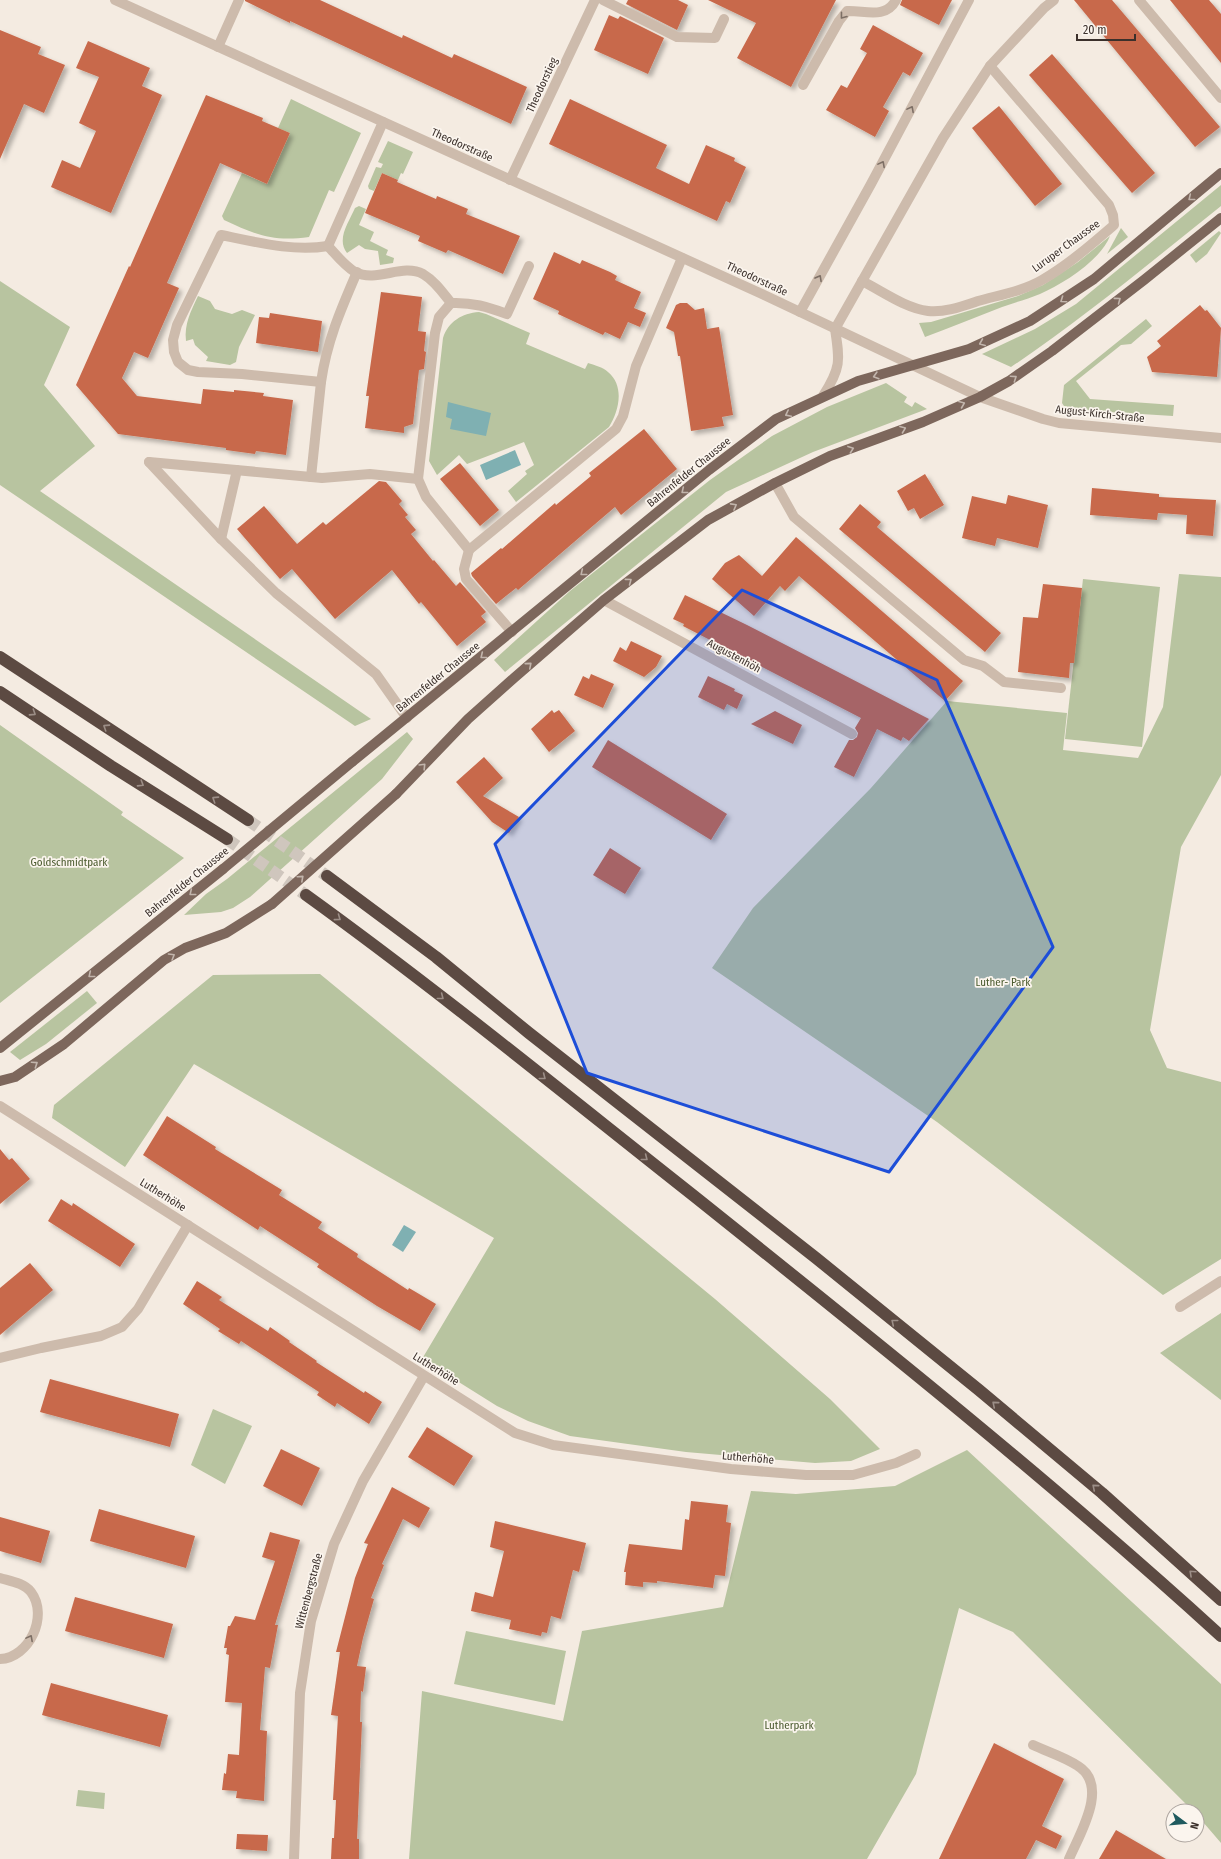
<svg xmlns="http://www.w3.org/2000/svg" width="1221" height="1859" font-family="'Fira Sans Condensed',sans-serif">
<style>
.green{fill:#b8c4a0}
.water{fill:#7fb0b2}
.building{fill:#c8694b;filter:url(#shadow)}
.lines{fill:none;stroke-linecap:round;stroke-linejoin:round}
.highway-tunnel{stroke:#cfc6bd;stroke-width:12;stroke-dasharray:12 6;stroke-linecap:butt}
.minor{stroke:#cdbbac;stroke-width:10}
.major{stroke:#7d675c;stroke-width:10}
.highway{stroke:#5c4a42;stroke-width:12}
.major-bridge{stroke:#7d675c;stroke-width:10}
.oneway{stroke:#7d6f65}
.oneway2{stroke:#c2b5ac}
.oneway3{stroke:#9c8e87}
.marked{fill:#1d4ed8;fill-opacity:0.2;stroke:#1d4ed8;stroke-width:3;stroke-linejoin:round}
.labels{text-anchor:middle;dominant-baseline:central;stroke-width:3.5;stroke-linejoin:round;paint-order:stroke}
.street-label{font-size:11px;fill:#3b302b;stroke:#fbf5ee}
.park-label{font-size:11px;fill:#4a5a2e;stroke:#fbf5ee}
</style>
<defs>
<filter id="shadow"><feDropShadow dx="3.5" dy="3.5" stdDeviation="2" flood-color="#0004"/></filter>
</defs>
<rect width="100%" height="100%" fill="#f4ebe1"/>
<g class="green">
<path d="M291,99L361,133L334,192L329,190L309,237C273,242 256,235 224,220L222,216L242,173L267,184L290,133L278,128Z"/>
<polygon points="388,141 413,152 403,174 401,173 398,180 382,173 374,191 369,189 368,186 376,167 381,168 383,164 378,162"/>
<path d="M1221,185V206C1152,261 1084,318 1011,367L982,354L1035,329L1076,304Z"/>
<path d="M359,206L366,209L359,225L374,232L370,241L388,250L386,255L394,258L393,263L380,265L378,251L365,249L359,245L347,253C336,239 349,222 355,208Z"/>
<polygon points="1121,228 1128,237 1107,254"/>
<polygon points="1219,231 1221,233 1207,254 1196,263 1190,255"/>
<path d="M1110,236C1101,260 1063,284 1040,294C1026,300 1011,303 997,309C973,318 950,328 925,337L919,323L931,322L1018,296L1043,285L1078,262Z"/>
<polygon points="0,281 70,327 44,385 95,446 40,491 371,719 355,726 0,485"/>
<path d="M198,296L210,301L215,309L232,314L242,310L255,315L239,347L236,362L230,365L206,361L208,357L195,345L193,339L186,341C184,324 191,311 198,296Z"/>
<path d="M479,312L486,314L530,333L526,344L585,369L588,363C594,365 603,367 608,372C625,386 619,411 609,427L516,502L508,491L527,474L525,471L534,465L524,442L467,464L459,455L437,475L429,461L443,338C448,322 462,313 479,312Z"/>
<polygon points="1146,319 1152,326 1131,344 1121,345 1076,381 1090,399 1174,405 1173,416 1093,411 1064,406 1062,403 1064,385"/>
<polygon points="886,383 907,397 904,402 912,407 915,402 927,409 813,452 726,492 505,672 494,660 570,591 710,480 772,436 827,407"/>
<polygon points="1179,574 1221,577 1221,775 1181,847 1150,1030 1167,1068 1221,1082 1221,1259 1163,1295 937,1122 712,968 753,908 871,788 947,701 1067,713 1063,750 1138,758 1163,707"/>
<polygon points="1083,579 1160,587 1142,747 1065,739"/>
<polygon points="0,725 123,812 121,815 184,858 0,1003"/>
<polygon points="407,732 413,739 382,779 250,897 233,908 221,912 184,915 206,894 227,879"/>
<polygon points="320,974 715,1299 830,1399 880,1449 851,1461 815,1463 686,1452 570,1436 528,1421 497,1406 422,1359 494,1238 194,1064 125,1167 52,1118 54,1105 213,975"/>
<polygon points="87,991 97,1003 46,1044 20,1060 10,1052"/>
<polygon points="1221,1313 1221,1400 1160,1353"/>
<polygon points="213,1409 252,1426 225,1484 191,1465"/>
<polygon points="967,1450 1221,1684 1221,1843 1197,1815 1197,1811 1193,1811 1013,1632 959,1608 916,1774 867,1859 409,1859 422,1691 563,1721 582,1631 723,1607 751,1491 796,1494 895,1486"/>
<polygon points="466,1631 566,1651 555,1705 454,1684"/>
<polygon points="78,1790 105,1793 104,1809 76,1806"/>
</g>
<g class="water">
<polygon points="448,402 491,413 486,436 450,429 452,419 446,417"/>
<polygon points="515,450 521,465 486,480 480,465"/>
<polygon points="404,1225 416,1232 403,1252 392,1245"/>
</g>
<g class="building">
<polygon points="245,0 320,0 402,38 403,35 452,58 454,54 527,87 511,124 290,21 290,23 245,1"/>
<polygon points="628,0 678,0 688,5 677,30 626,4"/>
<polygon points="708,0 836,0 791,87 737,58 756,23"/>
<polygon points="902,0 952,0 939,25 900,5"/>
<polygon points="1074,0 1112,0 1220,127 1195,147"/>
<polygon points="1170,0 1209,0 1221,14 1221,63"/>
<polygon points="609,15 618,19 620,16 664,38 648,74 594,50"/>
<polygon points="873,25 923,53 910,76 903,72 883,107 889,111 875,137 826,110 841,85 847,88 867,53 860,49"/>
<polygon points="0,30 41,47 38,54 65,65 44,113 24,104 0,159"/>
<polygon points="88,41 150,68 142,86 162,95 111,213 51,187 62,160 80,168 96,131 79,123 99,77 76,68"/>
<polygon points="1052,54 1155,173 1132,193 1029,75"/>
<polygon points="206,95 263,118 262,121 290,133 267,184 220,163 167,283 179,288 148,358 134,352 122,378 137,396 201,404 203,389 234,392 234,390 264,393 263,396 293,400 286,455 256,451 255,454 226,450 226,448 118,434 76,385 129,266 130,267"/>
<polygon points="570,99 667,145 656,168 689,184 706,145 735,158 734,161 746,167 730,203 726,201 717,221 549,144"/>
<polygon points="999,106 1062,184 1035,206 972,128"/>
<polygon points="382,173 398,180 397,182 436,199 437,196 468,209 466,214 520,236 503,274 448,250 446,253 418,241 420,236 365,213"/>
<polygon points="554,252 580,264 582,260 610,272 617,276 615,280 641,292 634,308 646,313 640,327 628,322 620,339 605,332 603,335 558,314 559,311 533,299"/>
<polygon points="381,292 422,297 418,331 426,332 424,351 426,352 424,369 419,370 413,424 404,427 404,433 365,428 369,396 366,396"/>
<polygon points="680,303 687,303 695,310 704,308 707,329 719,327 733,415 722,417 724,426 691,431 680,356 678,356 674,332 666,328 676,305"/>
<polygon points="1200,305 1205,311 1207,310 1221,328 1217,377 1152,372 1147,357 1161,346 1157,341"/>
<polygon points="270,313 322,321 318,352 256,343 259,317 269,318"/>
<polygon points="644,429 677,469 621,515 615,507 518,590 516,588 496,604 472,576 471,573 501,548 502,549 555,503 556,505 591,476 589,473"/>
<polygon points="460,463 499,510 480,526 440,479"/>
<polygon points="925,474 944,505 920,519 914,508 908,511 897,491"/>
<polygon points="379,481 386,482 402,501 399,504 408,515 405,517 416,530 411,534 433,561 434,560 456,586 460,582 486,612 481,616 486,622 457,646 421,602 419,604 392,570 335,619 292,569 280,579 237,529 264,506 297,544 323,522 326,525"/>
<polygon points="1092,488 1159,494 1159,497 1216,500 1213,536 1186,534 1187,515 1158,513 1157,520 1090,515"/>
<polygon points="1008,495 1048,505 1038,548 997,538 995,546 962,538 972,496 1006,504"/>
<polygon points="860,504 881,522 877,527 1001,633 985,652 839,529"/>
<polygon points="796,537 963,681 945,701 799,576 785,591 780,586 754,616 712,579 725,563 739,555 762,576"/>
<polygon points="1043,584 1082,588 1074,663 1070,663 1069,678 1018,672 1023,617 1038,618"/>
<polygon points="685,595 747,625 929,719 909,741 903,737 901,741 877,729 854,777 834,767 849,740 853,740 857,737 858,733 855,728 861,718 683,626 684,624 673,619"/>
<polygon points="631,641 662,656 656,667 644,677 613,661 620,647 626,651"/>
<polygon points="591,674 614,684 603,708 574,695 583,676 589,679"/>
<polygon points="708,676 735,689 734,691 743,695 737,709 727,704 724,710 698,697"/>
<polygon points="552,710 554,713 559,710 575,731 549,752 531,729"/>
<polygon points="775,711 802,725 793,744 751,724"/>
<polygon points="608,740 727,814 711,840 592,767"/>
<polygon points="484,757 503,778 483,796 519,817 509,833 492,822 456,782"/>
<polygon points="610,848 641,868 625,894 593,875"/>
<polygon points="167,1116 216,1147 215,1149 282,1190 279,1195 322,1222 318,1228 358,1254 357,1257 408,1290 409,1288 436,1304 420,1331 377,1306 317,1267 319,1264 260,1226 258,1230 143,1155"/>
<polygon points="0,1149 9,1160 12,1158 30,1179 0,1204"/>
<polygon points="61,1199 72,1206 73,1203 135,1244 120,1267 48,1221"/>
<polygon points="30,1263 53,1290 0,1335 0,1288"/>
<polygon points="197,1281 222,1297 219,1300 268,1331 270,1327 290,1341 289,1342 317,1361 316,1362 364,1393 365,1391 382,1402 369,1424 337,1403 335,1407 317,1395 319,1392 241,1341 239,1344 218,1331 220,1329 183,1304"/>
<polygon points="50,1379 179,1414 170,1447 40,1412"/>
<polygon points="427,1427 473,1456 454,1486 408,1457"/>
<polygon points="281,1449 320,1468 302,1506 263,1486"/>
<polygon points="392,1487 430,1508 419,1528 403,1519 382,1564 384,1565 371,1598 374,1599 363,1638 357,1666 366,1667 363,1692 361,1691 360,1722 362,1722 357,1839 359,1839 359,1859 331,1859 332,1838 334,1838 336,1800 333,1800 338,1716 331,1715 340,1652 336,1652 355,1578 368,1544 364,1543"/>
<polygon points="691,1501 728,1505 726,1522 731,1523 725,1576 715,1575 713,1588 657,1581 657,1583 643,1582 643,1587 625,1585 626,1572 624,1572 629,1544 682,1550 685,1519 689,1520"/>
<polygon points="99,1509 195,1536 186,1568 90,1541"/>
<polygon points="0,1517 50,1531 41,1563 0,1551"/>
<polygon points="495,1521 586,1543 579,1572 573,1570 561,1619 551,1616 547,1633 542,1632 541,1636 509,1629 511,1620 471,1611 475,1592 493,1597 504,1551 490,1547"/>
<polygon points="270,1532 300,1540 275,1625 278,1625 270,1668 265,1667 260,1730 267,1731 264,1801 236,1798 237,1791 222,1790 224,1773 226,1774 228,1754 239,1755 242,1703 225,1702 229,1655 226,1654 227,1648 224,1648 228,1626 230,1626 235,1616 255,1620 275,1561 262,1557"/>
<polygon points="75,1597 173,1624 164,1658 65,1631"/>
<polygon points="51,1683 168,1715 160,1747 42,1715"/>
<polygon points="994,1743 1064,1779 1042,1826 1062,1836 1056,1849 1036,1840 1026,1859 939,1859"/>
<polygon points="1116,1830 1166,1859 1099,1859"/>
<polygon points="237,1834 268,1835 267,1851 236,1849"/>
</g>
<g class="lines">
<g class="highway-tunnel">
<polyline points="248,820 327,876"/>
<polyline points="227,839 306,895"/>
</g>
<g class="minor">
<polyline points="115,0 762,294 980,397 1043,419 1059,423 1221,438"/>
<polyline points="603,0 677,37 715,38 724,19"/>
<polyline points="1139,0 1221,98"/>
<polyline points="218,47 239,0"/>
<path d="M803,85L839,21L847,11C864,10 885,20 896,0"/>
<polyline points="510,180 595,0"/>
<path d="M328,246C293,252 256,242 221,235L177,325L173,340L174,352L178,362L188,370L198,372L242,374L321,382C327,341 341,309 357,272"/>
<polyline points="328,246 383,122"/>
<path d="M862,281C882,291 905,308 928,311C944,313 963,306 978,301C999,295 1023,291 1042,280C1068,265 1092,244 1114,225L1113,215L1109,205L990,66"/>
<path d="M451,303C472,302 488,307 507,314L529,266"/>
<polyline points="800,312 871,184 969,0"/>
<polyline points="835,329 943,138 990,66 1044,8 1054,0"/>
<path d="M823,396C841,368 840,361 835,329"/>
<path d="M149,462L322,478L370,474L418,479L435,333L439,317L451,303C443,293 435,281 423,274C402,263 377,283 355,272C345,266 336,255 328,246"/>
<polyline points="149,462 221,539 237,470"/>
<polyline points="311,477 321,382"/>
<polyline points="418,479 426,497 469,550 616,429 623,416 636,366 682,258"/>
<polyline points="775,483 794,517 964,660 983,666 1004,682 1061,688"/>
<polyline points="221,539 276,593 376,674 407,718"/>
<polyline points="469,550 464,569 466,579 512,632"/>
<polyline points="604,600 852,734"/>
<polyline points="0,1106 515,1433 553,1445 731,1469 806,1475 853,1475 896,1463 916,1454"/>
<polyline points="1180,1307 1221,1281"/>
<polyline points="0,1358 41,1348 101,1336 122,1327 138,1309 188,1225"/>
<path d="M0,1578C10,1581 24,1583 31,1592C49,1616 29,1658 0,1659"/>
<path d="M1033,1745C1048,1752 1065,1757 1078,1766C1110,1786 1079,1835 1069,1859"/>
<polyline points="294,1859 300,1693 311,1621 334,1544 363,1481 424,1376"/>
</g>
<g class="major">
<polyline points="352,762 709,470 776,419 858,381 969,349 1030,321 1094,279 1221,173"/>
<polyline points="396,794 468,719 514,678 604,600 708,520 775,483 830,456 923,422 980,397 1009,381 1052,351 1144,280 1221,218"/>
<polyline points="0,1048 223,869"/>
<polyline points="0,1081 15,1077 64,1044 164,960 185,948 226,933 272,904"/>
</g>
<g class="highway">
<polyline points="0,657 248,820"/>
<polyline points="0,692 111,766 227,839"/>
<polyline points="327,876 436,957 529,1033 816,1258 979,1390 1102,1493 1221,1600"/>
<path d="M306,895C439,991 566,1095 694,1196C873,1339 1052,1482 1221,1636"/>
</g>
<g class="major-bridge">
<polyline points="223,869 352,762"/>
<polyline points="272,904 396,794"/>
</g>
</g>
<defs><path id="oneway-chevron" d="M-2-3.5L2.5 0L-2 3.5" fill="none" stroke-width="1.6" stroke-linecap="round" stroke-linejoin="round"/></defs>
<g class="oneway">
<use href="#oneway-chevron" transform="translate(843 16) rotate(128)"/>
<use href="#oneway-chevron" transform="translate(911 109) rotate(-62)"/>
<use href="#oneway-chevron" transform="translate(882 164) rotate(-62)"/>
<use href="#oneway-chevron" transform="translate(819 278) rotate(-61)"/>
<use href="#oneway-chevron" transform="translate(30 1638) rotate(-62)"/>
</g>
<g class="oneway2">
<use href="#oneway-chevron" transform="translate(1191 198) rotate(141)"/>
<use href="#oneway-chevron" transform="translate(1063 300) rotate(145)"/>
<use href="#oneway-chevron" transform="translate(1118 300) rotate(-37)"/>
<use href="#oneway-chevron" transform="translate(982 343) rotate(157)"/>
<use href="#oneway-chevron" transform="translate(876 376) rotate(164)"/>
<use href="#oneway-chevron" transform="translate(1014 378) rotate(-34)"/>
<use href="#oneway-chevron" transform="translate(962 404) rotate(-22)"/>
<use href="#oneway-chevron" transform="translate(788 414) rotate(153)"/>
<use href="#oneway-chevron" transform="translate(903 429) rotate(-21)"/>
<use href="#oneway-chevron" transform="translate(851 449) rotate(-20)"/>
<use href="#oneway-chevron" transform="translate(684 491) rotate(141)"/>
<use href="#oneway-chevron" transform="translate(734 506) rotate(-29)"/>
<use href="#oneway-chevron" transform="translate(583 573) rotate(141)"/>
<use href="#oneway-chevron" transform="translate(629 581) rotate(-37)"/>
<use href="#oneway-chevron" transform="translate(483 656) rotate(141)"/>
<use href="#oneway-chevron" transform="translate(529 665) rotate(-41)"/>
<use href="#oneway-chevron" transform="translate(423 766) rotate(-46)"/>
<use href="#oneway-chevron" transform="translate(301 878) rotate(-42)"/>
<use href="#oneway-chevron" transform="translate(192 893) rotate(141)"/>
<use href="#oneway-chevron" transform="translate(172 956) rotate(-31)"/>
<use href="#oneway-chevron" transform="translate(91 975) rotate(141)"/>
<use href="#oneway-chevron" transform="translate(35 1064) rotate(-34)"/>
</g>
<g class="oneway3">
<use href="#oneway-chevron" transform="translate(33 713) rotate(33)"/>
<use href="#oneway-chevron" transform="translate(106 727) rotate(-147)"/>
<use href="#oneway-chevron" transform="translate(141 784) rotate(32)"/>
<use href="#oneway-chevron" transform="translate(215 799) rotate(-147)"/>
<use href="#oneway-chevron" transform="translate(338 918) rotate(36)"/>
<use href="#oneway-chevron" transform="translate(441 997) rotate(38)"/>
<use href="#oneway-chevron" transform="translate(543 1077) rotate(38)"/>
<use href="#oneway-chevron" transform="translate(645 1158) rotate(38)"/>
<use href="#oneway-chevron" transform="translate(894 1322) rotate(-141)"/>
<use href="#oneway-chevron" transform="translate(995 1404) rotate(-140)"/>
<use href="#oneway-chevron" transform="translate(1095 1487) rotate(-140)"/>
<use href="#oneway-chevron" transform="translate(1192 1573) rotate(-137)"/>
</g>
<path class="marked" d="M742,590L937,680L1053,947L889,1172L587,1073L495,844Z"/>
<g class="labels">
<g class="street-label">
<text transform="translate(542 85) rotate(-65)">Theodorstieg</text>
<text transform="translate(462 145) rotate(24)">Theodorstraße</text>
<text transform="translate(1066 246) rotate(-36)">Luruper Chaussee</text>
<text transform="translate(757 279) rotate(25)">Theodorstraße</text>
<text transform="translate(1100 414) rotate(6)">August-Kirch-Straße</text>
<text transform="translate(689 472) rotate(-39)">Bahrenfelder Chaussee</text>
<text transform="translate(734 656) rotate(28)">Augustenhöh</text>
<text transform="translate(438 677) rotate(-39)">Bahrenfelder Chaussee</text>
<text transform="translate(187 882) rotate(-39)">Bahrenfelder Chaussee</text>
<text transform="translate(163 1195) rotate(32)">Lutherhöhe</text>
<text transform="translate(436 1369) rotate(32)">Lutherhöhe</text>
<text transform="translate(748 1458) rotate(5)">Lutherhöhe</text>
<text transform="translate(309 1591) rotate(-75)">Wittenbergstraße</text>
</g>
<g class="park-label">
<text x="69" y="862">Goldschmidtpark</text>
<text x="1003" y="982">Luther- Park</text>
<text x="789" y="1725">Lutherpark</text>
</g>
</g>
<g transform="translate(1185 1823) rotate(106)"><circle r="19" fill="#fbf5ee" stroke="#aea6a0"/>
<path d="M0-3L7 15L0 10L-7 15Z" fill="#1f5a5e"/>
<text y="-6" font-size="11" font-weight="bold" text-anchor="middle" fill="#3b302b">N</text>
</g>
<path d="M1077 34v6h58v-6" fill="none" stroke="#3b302b" stroke-width="2"/>
<text x="1083" y="34" font-size="12" fill="#3b302b" stroke="#fbf5ee" stroke-width="3" paint-order="stroke">20 m</text>
</svg>
